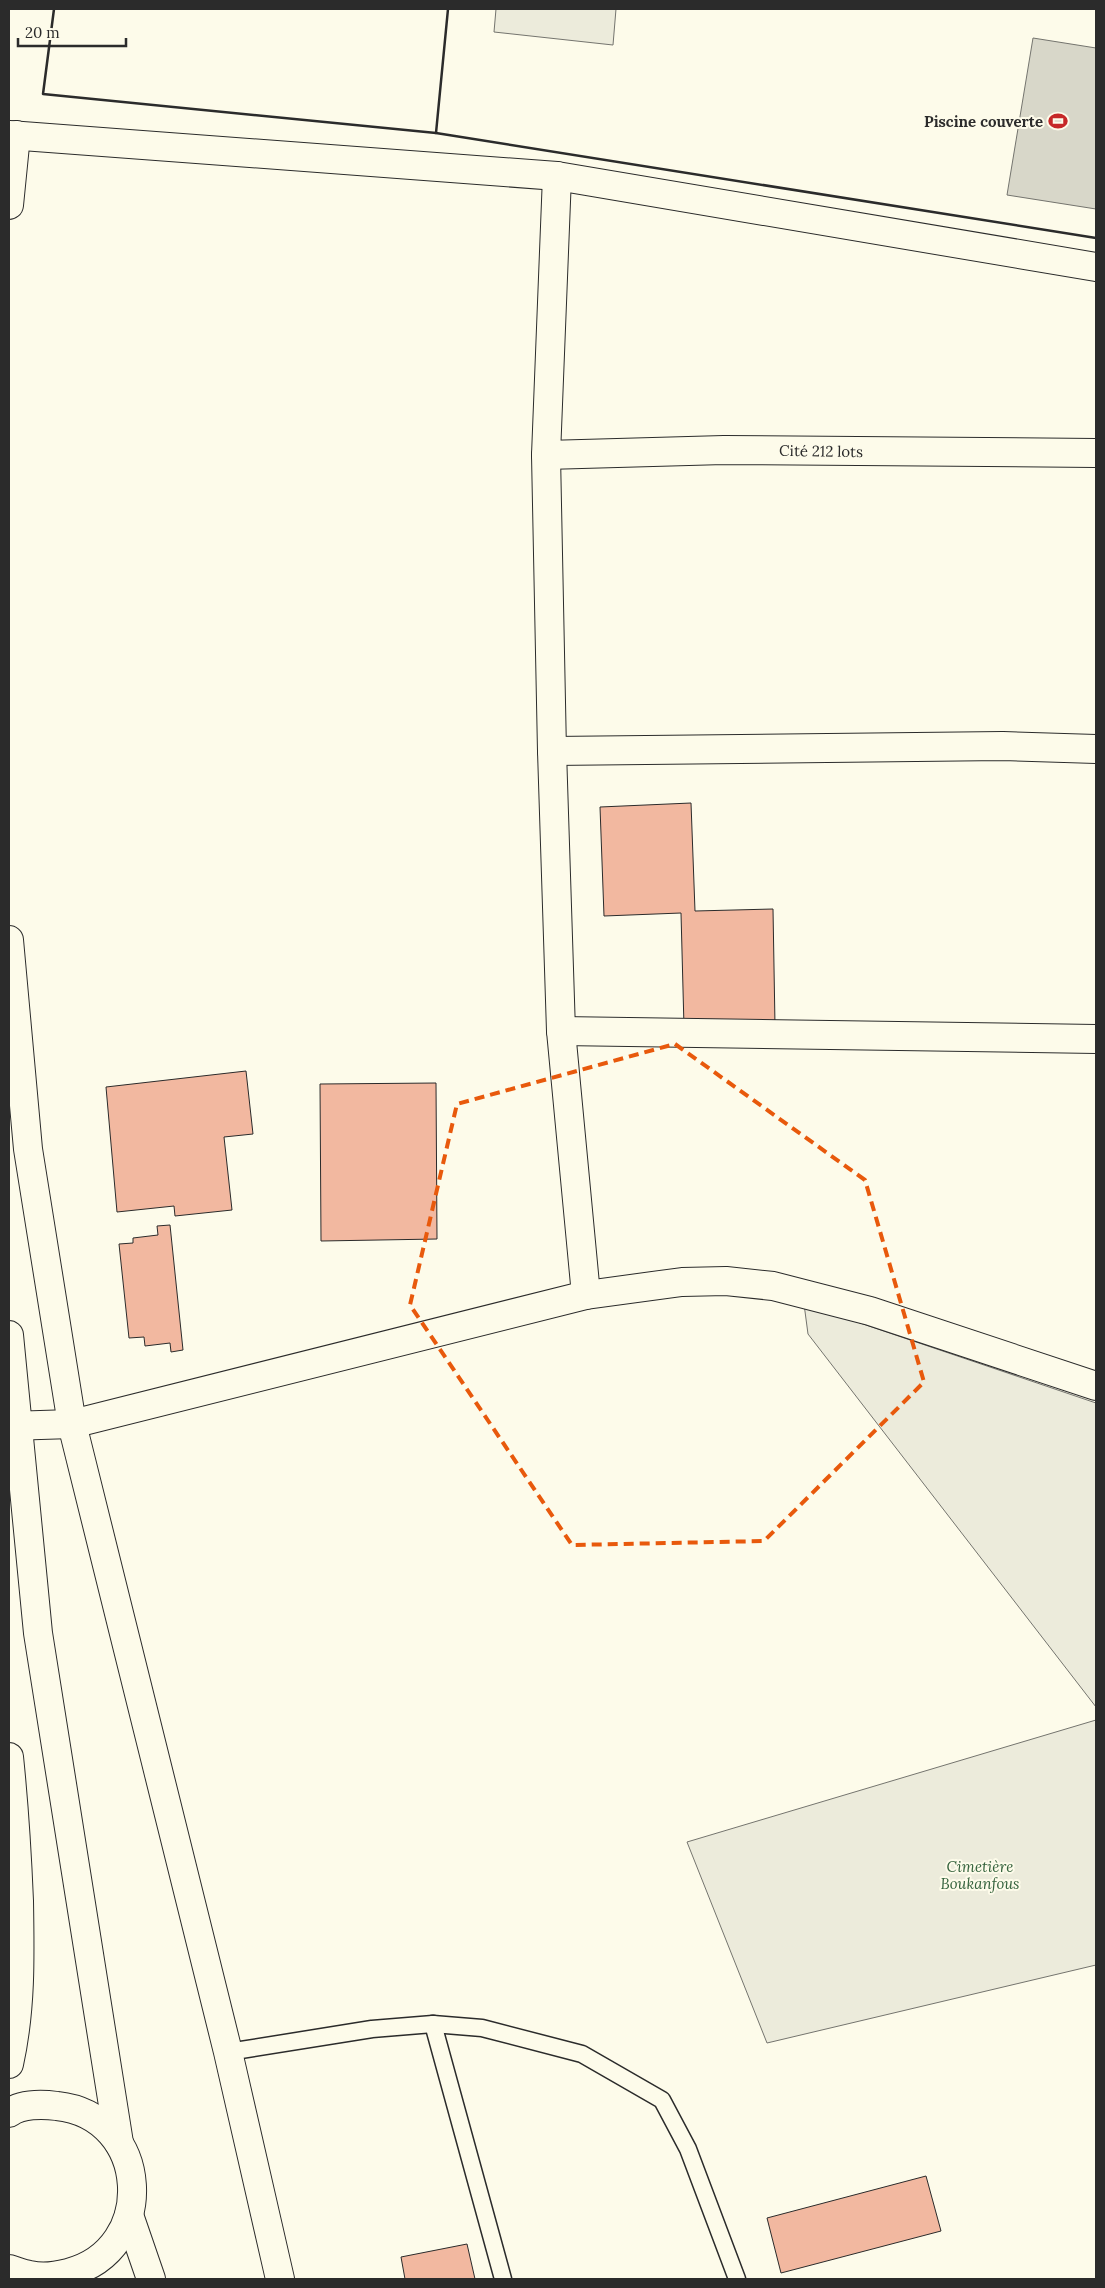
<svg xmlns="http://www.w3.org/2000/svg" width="1105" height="2288" font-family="Lora,serif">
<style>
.green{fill:#ecebdb;stroke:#74746e}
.water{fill:#d8d7c9;stroke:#74746e}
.building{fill:#f2b8a0;stroke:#2b2b2b}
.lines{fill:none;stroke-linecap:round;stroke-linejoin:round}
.lane-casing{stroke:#2b2b2b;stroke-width:19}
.street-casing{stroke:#2b2b2b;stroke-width:30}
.highway-casing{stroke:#2b2b2b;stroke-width:30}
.lane{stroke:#fdfbea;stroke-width:16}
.street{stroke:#fdfbea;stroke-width:28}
.highway{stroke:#fdfbea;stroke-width:28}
.wall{stroke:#2b2b2b;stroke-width:2.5}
.marked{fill:none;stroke:#e8590c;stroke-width:4;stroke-dasharray:10 6;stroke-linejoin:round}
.labels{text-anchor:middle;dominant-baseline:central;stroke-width:4;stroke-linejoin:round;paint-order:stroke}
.poi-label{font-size:15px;font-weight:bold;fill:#2b2b2b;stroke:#fdfbea;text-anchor:end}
.street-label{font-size:15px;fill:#2b2b2b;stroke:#fdfbea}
.park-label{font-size:15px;font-style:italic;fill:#34623c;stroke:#fdfbea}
</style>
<rect width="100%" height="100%" fill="#fdfbea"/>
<g class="green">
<polygon points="496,9 616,9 613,45 494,32"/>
<polygon points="804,1304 1096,1403 1096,1707 808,1334"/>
<polygon points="1096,1720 1096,1965 767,2043 687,1842"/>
</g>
<polygon class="water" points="1033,38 1096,48 1096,209 1007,195"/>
<g class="building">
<polygon points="691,803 695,911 773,909 775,1025 684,1027 681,913 604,916 600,807"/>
<polygon points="246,1071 253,1134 224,1137 232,1210 175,1216 174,1206 117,1212 106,1087"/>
<polygon points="436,1083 437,1239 321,1241 320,1084"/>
<polygon points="170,1225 183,1350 171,1352 170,1343 145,1346 144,1337 129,1338 119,1244 133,1243 133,1238 158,1235 157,1226"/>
<polygon points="926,2176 941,2231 781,2273 767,2218"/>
<polygon points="467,2244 475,2279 405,2279 401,2257"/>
</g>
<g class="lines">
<g class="lane-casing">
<g id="lane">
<polyline points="433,2024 503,2279"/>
<polyline points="228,2052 372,2029 433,2024 482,2028 582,2054 662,2100 688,2149 737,2279"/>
</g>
</g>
<g class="street-casing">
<g id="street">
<polyline points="9,135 557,176 1096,267"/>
<polyline points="9,205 16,135"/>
<polyline points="546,455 724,450 1096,453"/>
<polyline points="552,751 1003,746 1096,749"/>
<polyline points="9,940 28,1149 72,1424 228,2052 280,2279"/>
<polyline points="561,1031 1096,1039"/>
<polyline points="586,1295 682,1282 726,1281 773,1286 870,1311 1096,1386"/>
<polyline points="9,1426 72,1424 586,1295 561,1031 552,751 546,455 557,176"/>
</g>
</g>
<g class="highway-casing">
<g id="highway">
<polyline points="9,1335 38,1633 119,2143"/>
<path d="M9,1757C14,1805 17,1853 19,1901C20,1957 21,2010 9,2064"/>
<path d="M9,2113C21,2104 42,2104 57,2106C151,2116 159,2250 68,2273C56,2276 42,2278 30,2275C23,2274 16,2271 9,2269"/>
<polyline points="129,2215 151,2279"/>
</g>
</g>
<use href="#lane" class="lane"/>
<use href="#street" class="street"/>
<use href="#highway" class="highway"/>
<g class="wall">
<polyline points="54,9 43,94 436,133 1096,238"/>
<polyline points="436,133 448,9"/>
</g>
</g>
<path class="marked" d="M675,1044L865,1180L924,1382L764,1541L572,1545L410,1305L457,1104Z"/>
<defs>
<g id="stadium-bare" transform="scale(1.5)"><path d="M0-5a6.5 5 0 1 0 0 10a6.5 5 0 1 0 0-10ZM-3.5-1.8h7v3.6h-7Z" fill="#c62828" stroke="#fdfbea" stroke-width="2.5" paint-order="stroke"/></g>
</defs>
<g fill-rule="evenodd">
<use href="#stadium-bare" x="1058" y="121"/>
</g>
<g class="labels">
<g class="poi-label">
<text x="1043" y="121">Piscine couverte</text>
</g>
<g class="street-label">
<text transform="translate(821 451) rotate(1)">Cité 212 lots</text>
</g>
<g class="park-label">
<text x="980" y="1866">Cimetière<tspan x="980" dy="17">Boukanfous</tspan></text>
</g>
</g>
<rect width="1105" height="2288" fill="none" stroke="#2b2b2b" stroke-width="20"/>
<path d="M18 38v8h108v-8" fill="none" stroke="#2b2b2b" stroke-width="2.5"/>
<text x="25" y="38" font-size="15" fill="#2b2b2b" stroke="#fdfbea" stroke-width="4" paint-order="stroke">20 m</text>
</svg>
